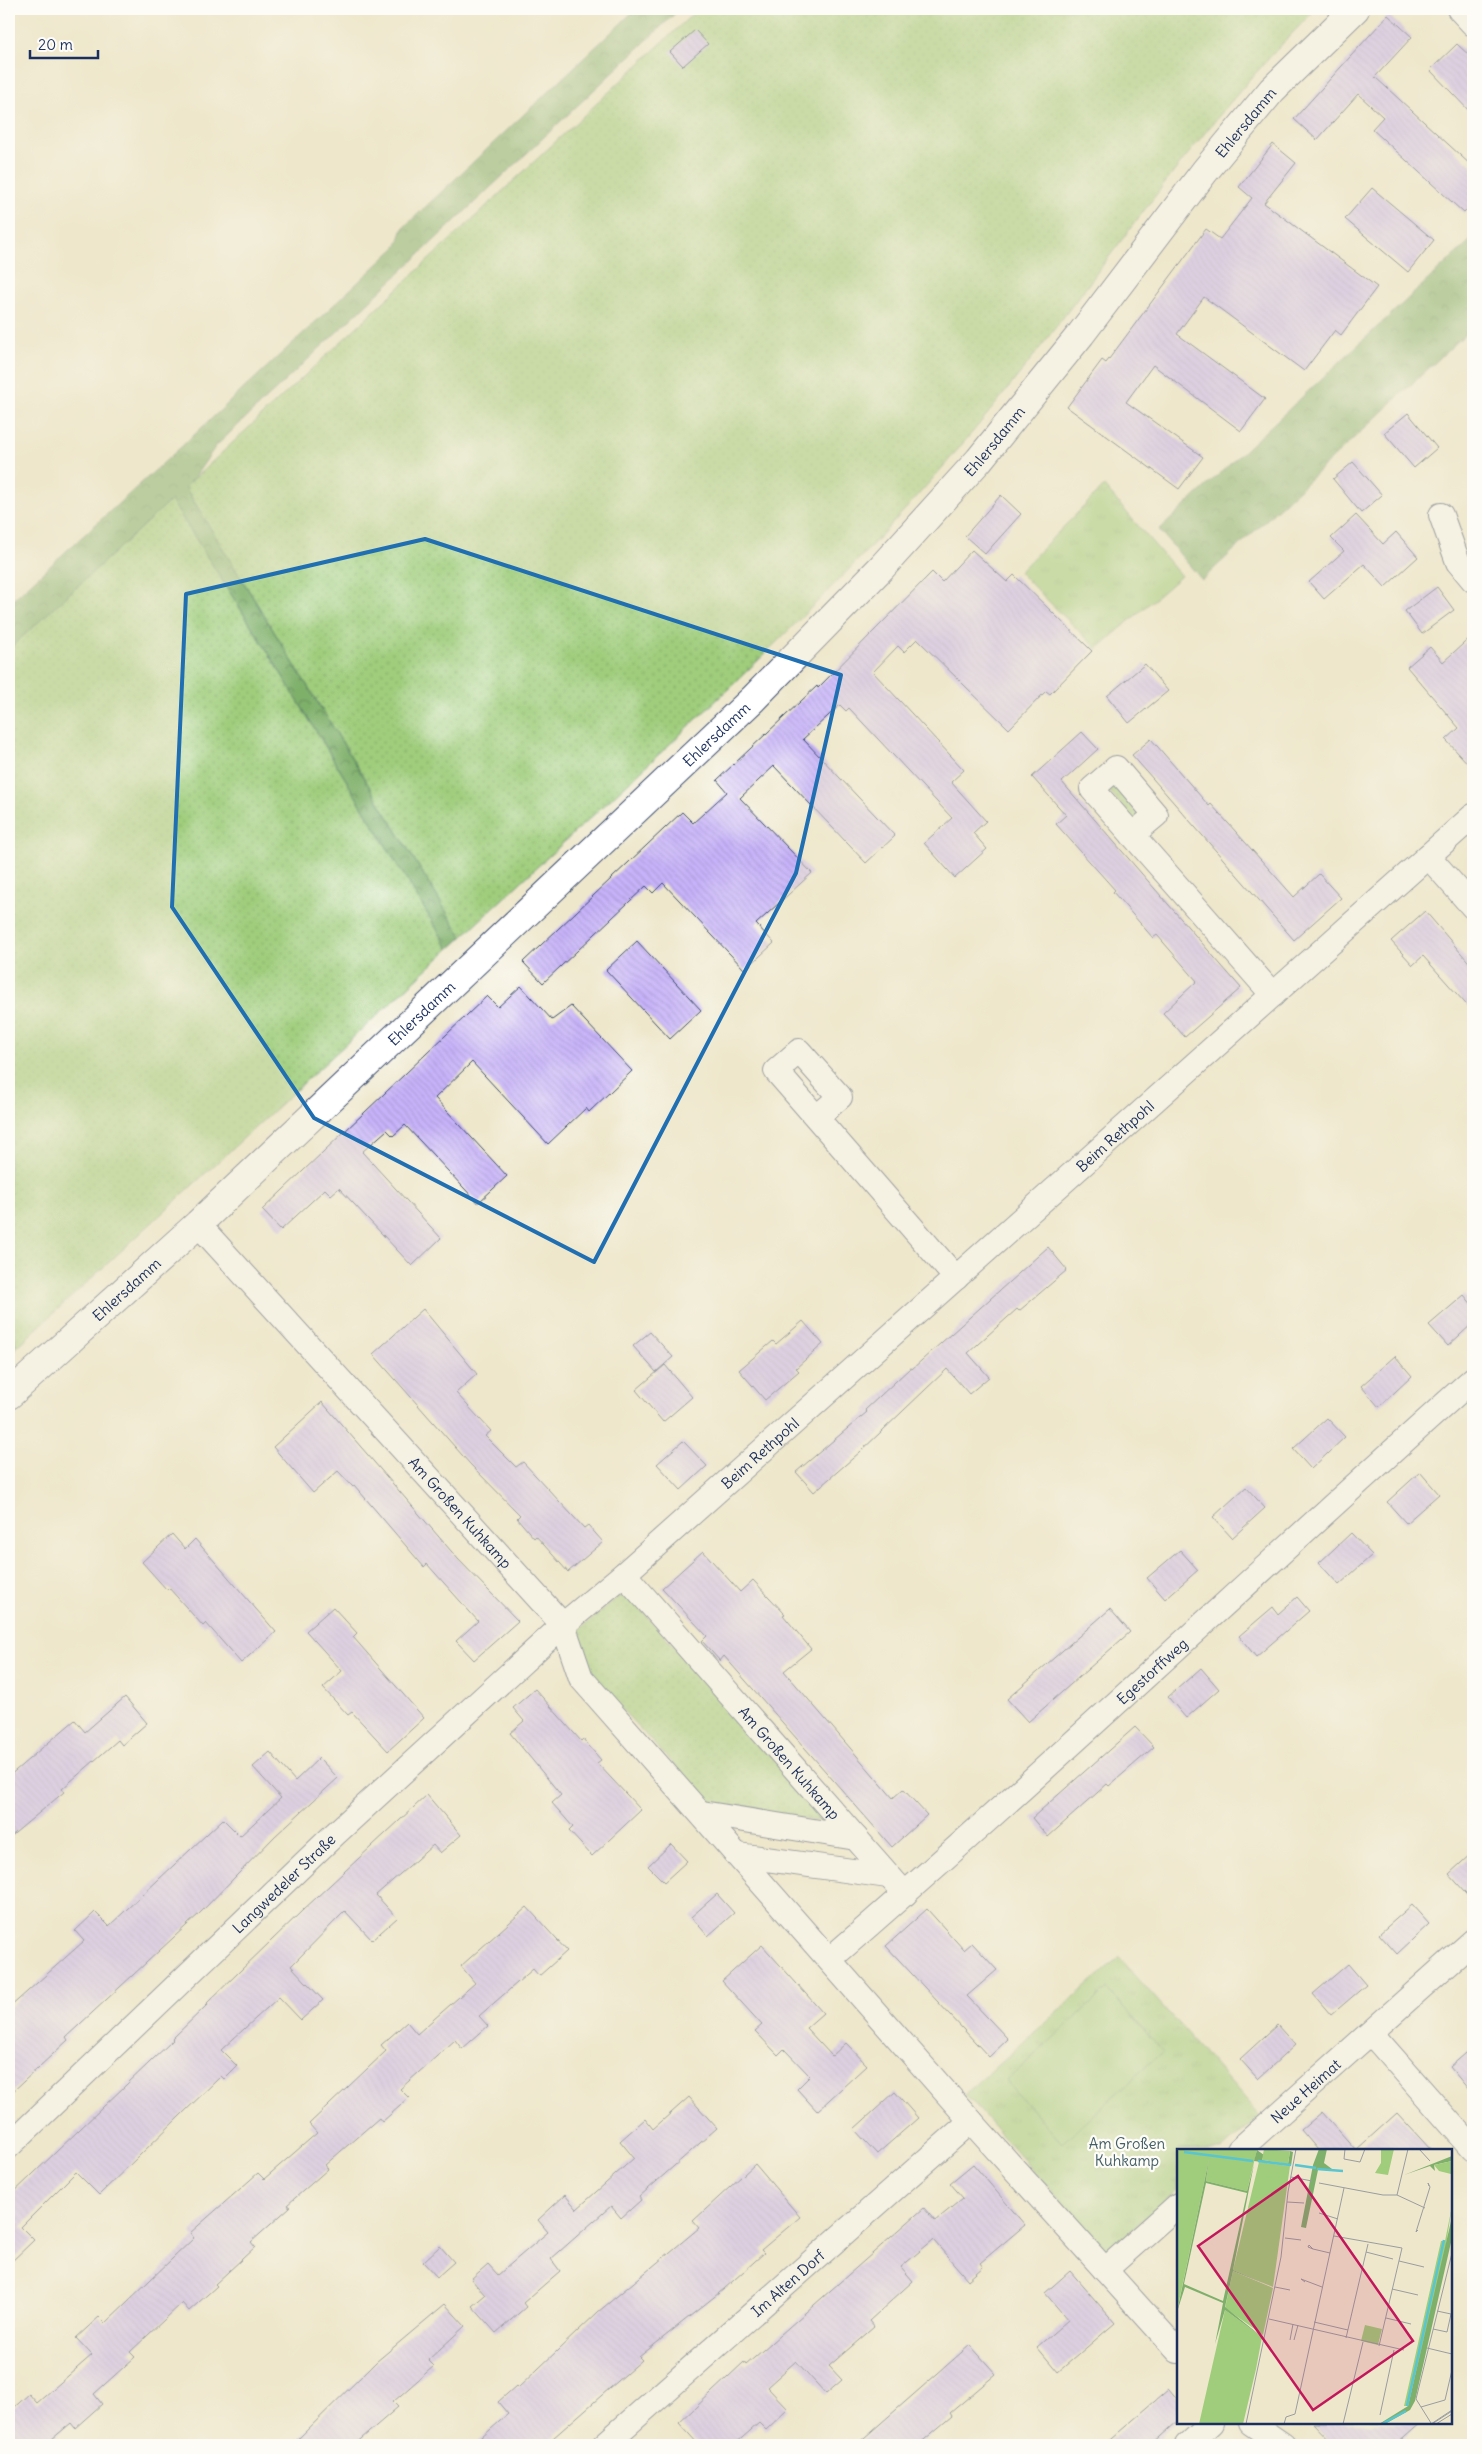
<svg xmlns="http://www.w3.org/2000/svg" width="1482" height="2454" font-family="Delius,sans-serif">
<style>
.grass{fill:url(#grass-dots);stroke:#5d7e6c}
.forest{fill:url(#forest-crowns);stroke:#4d7064}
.park{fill:url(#park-tufts);stroke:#5d7e6c}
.pitch{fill:#9fcd7b;stroke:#5d7e6c}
.building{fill:url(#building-back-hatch)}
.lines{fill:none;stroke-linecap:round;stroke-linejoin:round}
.minor-casing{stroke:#3b4b6e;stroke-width:26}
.tertiary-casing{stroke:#3b4b6e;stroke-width:30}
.minor{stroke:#fff;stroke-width:24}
.tertiary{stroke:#fff;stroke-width:28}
.marked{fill:none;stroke:#1f6fb2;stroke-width:4;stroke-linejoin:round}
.labels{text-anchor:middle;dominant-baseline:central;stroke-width:4.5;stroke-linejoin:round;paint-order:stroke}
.street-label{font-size:15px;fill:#1b2f5e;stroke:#fdfcf7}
.park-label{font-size:15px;fill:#435e67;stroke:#fdfcf7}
.inset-river{fill:none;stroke:#58c5d1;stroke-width:2.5}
.inset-road{fill:none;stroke:#9a9da0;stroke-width:1}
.view{fill:#c2185b;fill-opacity:0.15;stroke:#c2185b;stroke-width:2.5}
.inset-edge{fill:none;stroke:#1b2f5e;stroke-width:2.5}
</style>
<defs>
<pattern id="grass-dots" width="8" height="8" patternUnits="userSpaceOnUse" patternTransform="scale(1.25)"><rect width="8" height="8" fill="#9fcd7b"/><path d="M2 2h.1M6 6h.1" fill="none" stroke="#88b06d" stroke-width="1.8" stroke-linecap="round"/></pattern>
<pattern id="forest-crowns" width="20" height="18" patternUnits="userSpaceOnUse" patternTransform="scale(1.25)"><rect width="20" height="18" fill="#7fb06b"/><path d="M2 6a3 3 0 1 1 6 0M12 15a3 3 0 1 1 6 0" fill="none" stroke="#67905b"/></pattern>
<pattern id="park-tufts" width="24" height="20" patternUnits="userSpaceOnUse" patternTransform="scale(1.25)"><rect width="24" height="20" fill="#9fcd7b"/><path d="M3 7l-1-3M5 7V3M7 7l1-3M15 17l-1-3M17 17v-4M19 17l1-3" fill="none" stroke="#88b06d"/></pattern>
<pattern id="building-back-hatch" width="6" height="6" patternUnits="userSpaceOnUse" patternTransform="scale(1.25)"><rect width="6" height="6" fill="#c7b3f9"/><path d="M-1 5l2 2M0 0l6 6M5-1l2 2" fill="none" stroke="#aa9ad8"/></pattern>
</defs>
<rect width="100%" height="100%" fill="#fdfcf7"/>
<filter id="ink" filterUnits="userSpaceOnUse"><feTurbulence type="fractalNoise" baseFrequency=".02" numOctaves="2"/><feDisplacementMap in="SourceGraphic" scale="10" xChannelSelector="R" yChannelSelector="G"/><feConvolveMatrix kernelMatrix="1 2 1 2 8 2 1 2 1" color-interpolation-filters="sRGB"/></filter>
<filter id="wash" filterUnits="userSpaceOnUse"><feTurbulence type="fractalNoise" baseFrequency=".0096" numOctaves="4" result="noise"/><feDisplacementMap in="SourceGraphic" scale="20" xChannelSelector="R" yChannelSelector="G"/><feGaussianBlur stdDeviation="1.12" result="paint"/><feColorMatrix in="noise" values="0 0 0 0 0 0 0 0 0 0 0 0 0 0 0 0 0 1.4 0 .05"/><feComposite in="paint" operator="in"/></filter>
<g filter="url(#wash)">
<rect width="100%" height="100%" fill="#eee7cc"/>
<g class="grass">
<path d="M698,9H1316C1188,136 1091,290 976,428C822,614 637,772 462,937L185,487Z"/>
<polygon points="171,500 268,652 449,949 17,1347 9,1320 9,649"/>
<polygon points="1115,784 1142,810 1134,821 1108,790"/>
<polygon points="619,1596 633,1600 830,1823 709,1803 604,1690 585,1663 578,1631"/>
</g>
<g class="forest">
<polygon points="636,9 680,9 216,446 194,478 185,487 462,937 449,949 268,652 171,500 9,649 9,603 181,447 397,246 403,228"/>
<polygon points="1473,238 1473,327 1202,580 1159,530"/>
<polygon points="9,1320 17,1347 9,1355"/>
</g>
<g class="park">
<polygon points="1104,486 1181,576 1097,649 1019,572"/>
<polygon points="1119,1957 1260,2116 1222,2150 1178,2150 1178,2189 1107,2253 965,2094"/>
</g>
<polygon class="pitch" points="1107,1989 1163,2051 1062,2143 1006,2081"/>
<g id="blocks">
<g class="building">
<polygon points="1388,15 1412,37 1375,77 1473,167 1473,203 1464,213 1372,129 1383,117 1358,94 1317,140 1294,119"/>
<polygon points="695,30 708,44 683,66 670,52"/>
<polygon points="1457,44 1473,59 1473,115 1430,70"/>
<polygon points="1273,144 1296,163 1264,203 1377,287 1341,335 1335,330 1304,371 1204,297 1177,334 1265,399 1241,431 1153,365 1126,402 1203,457 1179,489 1067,407 1102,360 1106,363 1206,229 1220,239 1252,198 1239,187"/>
<polygon points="1372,188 1434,240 1408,272 1345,219"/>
<polygon points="1408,413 1437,448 1414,468 1384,433"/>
<polygon points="1353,462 1382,495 1361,513 1333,479"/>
<polygon points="1001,495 1021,514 985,554 965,536"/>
<polygon points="1356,515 1383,544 1396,532 1418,557 1385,587 1364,564 1324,599 1309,582 1344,551 1331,538"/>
<polygon points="972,550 1007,582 1014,575 1092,651 1050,694 1046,691 1009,729 917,639 904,652 898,646 873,672 964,770 951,782 986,821 973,833 987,849 955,878 924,843 952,818 849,708 846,711 840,705 803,739 895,836 866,863 774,766 740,798 812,873 756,924 774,943 745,970 663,883 653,893 646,886 543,983 523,962 682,812 693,823 727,792 717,780 817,686 818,688 932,572 942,582"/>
<polygon points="1437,587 1454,610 1422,634 1405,611"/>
<polygon points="1473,635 1473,769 1446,740 1459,728 1407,667 1430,647 1443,662"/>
<polygon points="1145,664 1168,691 1129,723 1107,696"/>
<polygon points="1082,732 1098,749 1062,782 1241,988 1185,1037 1163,1013 1197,981 1157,935 1153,938 1113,892 1115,890 1056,824 1066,815 1032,777"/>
<polygon points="1151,739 1209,806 1211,804 1294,897 1319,874 1341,898 1294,940 1132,755"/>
<polygon points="1425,911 1473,967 1473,1012 1423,956 1413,965 1391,941"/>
<polygon points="637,941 701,1010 670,1039 606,970"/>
<polygon points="521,986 552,1020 571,1006 632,1071 589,1112 586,1108 548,1144 472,1062 435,1098 507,1176 478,1203 405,1125 393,1136 387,1130 362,1152 441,1238 412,1266 339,1188 331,1195 325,1189 281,1230 262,1210 487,996 498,1007"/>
<polygon points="1048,1247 1067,1270 1019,1311 1017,1309 968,1353 989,1377 969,1394 947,1369 860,1452 814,1492 796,1472 867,1412 865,1410 910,1368 912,1369"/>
<polygon points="1464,1295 1473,1306 1473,1323 1448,1346 1429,1325"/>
<polygon points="423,1309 477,1374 456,1393 491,1431 485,1436 516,1467 523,1462 584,1528 588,1525 603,1542 568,1572 536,1536 534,1538 517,1518 520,1515 470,1464 373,1354"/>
<polygon points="803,1321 823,1344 796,1368 799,1371 765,1400 739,1370 773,1341 776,1344"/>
<polygon points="650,1332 673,1357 656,1372 633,1346"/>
<polygon points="1395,1356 1412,1376 1379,1407 1361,1386"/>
<polygon points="665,1365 692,1397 663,1422 636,1390"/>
<polygon points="322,1402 458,1559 518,1621 474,1660 456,1641 478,1621 427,1564 424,1567 354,1485 353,1487 338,1471 313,1493 273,1447"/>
<polygon points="1327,1418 1345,1437 1311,1469 1293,1449"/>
<polygon points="683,1441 707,1466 681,1490 657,1464"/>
<polygon points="1420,1472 1439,1494 1406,1523 1387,1502"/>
<polygon points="1246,1487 1265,1508 1232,1538 1213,1517"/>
<polygon points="1351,1533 1372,1555 1339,1585 1319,1563"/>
<polygon points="172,1534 185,1549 195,1539 276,1632 241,1663 206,1623 203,1626 169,1588 167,1590 142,1562"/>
<polygon points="1180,1550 1198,1570 1165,1599 1147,1578"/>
<polygon points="703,1551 740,1592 753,1580 785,1614 783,1615 811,1649 784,1671 893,1798 903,1789 927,1815 892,1847 724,1656 720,1661 702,1641 707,1636 662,1588"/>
<polygon points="1297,1597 1309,1611 1256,1657 1239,1636 1273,1607 1278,1614"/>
<polygon points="333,1607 357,1633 353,1637 424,1718 388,1751 352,1712 348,1715 323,1688 342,1671 306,1631"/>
<polygon points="1110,1609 1130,1632 1028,1722 1007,1699"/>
<polygon points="1201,1668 1219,1689 1186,1718 1168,1697"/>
<polygon points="535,1689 581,1741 583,1739 601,1760 597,1763 641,1810 592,1856 569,1831 573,1827 552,1803 561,1795 510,1733 524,1721 513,1708"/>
<polygon points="125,1697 147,1723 122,1745 118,1740 62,1789 64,1792 9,1838 9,1776 75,1720 85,1732"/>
<polygon points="1135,1727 1154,1747 1109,1786 1107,1784 1048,1837 1032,1818"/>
<polygon points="270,1752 295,1781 319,1758 338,1778 275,1836 200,1913 66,2037 68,2040 9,2095 9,2008 84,1941 75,1931 95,1912 109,1926 223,1819 240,1836 281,1798 253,1767"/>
<polygon points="427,1795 461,1835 440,1853 433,1845 376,1895 397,1918 372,1940 345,1911 291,1966 323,2000 301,2020 279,1997 221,2050 237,2066 224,2079 221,2076 99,2195 76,2172 21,2227 34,2240 9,2264 9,2197 173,2040 172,2039 208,2004 207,2003 303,1910"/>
<polygon points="671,1844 687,1861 664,1882 648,1866"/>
<polygon points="1473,1852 1473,1901 1449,1874"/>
<polygon points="717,1894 734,1913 708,1936 691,1917"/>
<polygon points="1412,1905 1429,1924 1397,1954 1379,1934"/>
<polygon points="527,1907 567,1951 539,1976 533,1969 479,2016 488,2026 462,2049 455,2040 400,2089 409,2098 382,2122 379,2118 325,2165 328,2169 287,2205 290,2207 251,2242 255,2247 215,2284 217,2286 189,2311 182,2303 130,2352 135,2357 94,2394 102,2404 75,2428 71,2423 45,2445 19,2445 9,2434 9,2412 29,2394 37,2403 92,2355 76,2338 99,2317 105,2323 194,2238 190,2233 258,2173 264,2179 317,2133 309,2124 386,2051 381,2045 407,2022 417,2034 475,1983 461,1966"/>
<polygon points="927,1909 964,1950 972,1943 997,1970 967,1996 1008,2039 989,2057 886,1946"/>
<polygon points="762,1945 823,2013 806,2028 832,2056 846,2043 867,2065 817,2111 797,2089 810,2076 784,2049 778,2055 755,2031 762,2025 722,1981"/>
<polygon points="1348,1964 1366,1985 1331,2015 1313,1994"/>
<polygon points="1277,2025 1295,2045 1258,2079 1240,2059"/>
<polygon points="1473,2047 1473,2095 1450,2067"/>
<polygon points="895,2092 918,2118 877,2154 854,2129"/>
<polygon points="689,2097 717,2128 639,2197 641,2200 621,2218 611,2206 551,2259 560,2271 523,2303 526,2307 496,2333 472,2306 485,2295 471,2279 488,2264 498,2275 548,2232 538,2220 565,2195 577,2209 634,2158 620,2141 645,2119 653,2129"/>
<polygon points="1322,2112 1356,2150 1397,2113 1431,2150 1318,2150 1301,2130"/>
<polygon points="755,2164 800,2217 761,2250 764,2253 724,2289 639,2357 642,2360 545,2445 473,2445 508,2414 498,2402 516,2386 518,2388 598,2312 699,2228 693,2221"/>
<polygon points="973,2164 1025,2225 980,2263 983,2267 968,2280 933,2240 901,2267 913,2281 869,2321 874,2327 829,2366 842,2380 826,2394 796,2361 767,2387 788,2409 766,2430 759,2423 734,2445 699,2445 679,2423 744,2362 746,2365 924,2208 935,2221 963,2198 950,2183"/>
<polygon points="440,2246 454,2262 437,2277 423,2262"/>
<polygon points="1070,2271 1115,2323 1058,2372 1037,2347 1068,2320 1045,2293"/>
<polygon points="445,2304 465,2326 428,2360 434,2366 393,2402 398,2407 354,2445 292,2445 376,2362"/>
<polygon points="970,2345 996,2374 950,2413 952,2416 918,2445 856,2445"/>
<polygon points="1169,2389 1178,2400 1178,2421 1151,2445 1104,2445"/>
<polygon points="1313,2423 1421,2423 1396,2445 1334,2445"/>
</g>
</g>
</g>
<g filter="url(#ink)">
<use href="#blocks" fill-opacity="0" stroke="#3b4b6e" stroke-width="1"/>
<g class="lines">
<g class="minor-casing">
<g id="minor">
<polyline points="1459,9 1473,24"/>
<polyline points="1441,515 1458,562 1473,580"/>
<polyline points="1132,835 1156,815 1116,768 1092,789 1273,995"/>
<polyline points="1428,856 1473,907"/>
<polyline points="817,1117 840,1097 799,1051 776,1071 956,1278"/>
<path id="s1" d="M198,1224L563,1625L581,1678L971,2121L1178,2351"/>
<path id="s2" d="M624,1574L905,1894"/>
<polyline points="702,1813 856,1838"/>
<polyline points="738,1855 888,1876"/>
<path id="s3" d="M830,1959C1048,1770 1258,1571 1473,1379"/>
<polyline points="1371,2033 1473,2149"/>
<path id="s4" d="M9,2146L335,1834L563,1625L624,1574L1473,816"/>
<path id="s5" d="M1239,2150L1473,1941"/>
<polyline points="1105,2270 1178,2205"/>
<polyline points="1251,2423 1283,2445"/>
<path id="s6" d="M604,2445L971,2121"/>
<polyline points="1187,2445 1211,2423"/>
</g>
</g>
<g class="tertiary-casing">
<g id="tertiary">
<path id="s7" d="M9,1395L198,1224L753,699L882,567L979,460L1081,334L1205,171L1272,90L1355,9"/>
</g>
</g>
<use href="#minor" class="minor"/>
<use href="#tertiary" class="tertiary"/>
</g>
</g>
<path d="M0 0H1482V2454H0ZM425,539L841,675L796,873L594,1262L314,1118L172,907L186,594Z" fill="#eee7cc" fill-opacity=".55" fill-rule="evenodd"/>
<path class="marked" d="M425,539L841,675L796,873L594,1262L314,1118L172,907L186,594Z"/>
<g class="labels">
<g class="street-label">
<text stroke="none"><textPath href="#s7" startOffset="1778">Ehlersdamm</textPath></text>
<text stroke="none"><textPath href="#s7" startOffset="1372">Ehlersdamm</textPath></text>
<text stroke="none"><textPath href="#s7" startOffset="968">Ehlersdamm</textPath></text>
<text stroke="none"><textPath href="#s7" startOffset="562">Ehlersdamm</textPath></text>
<text stroke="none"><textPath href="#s4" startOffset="1498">Beim Rethpohl</textPath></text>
<text stroke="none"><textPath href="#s7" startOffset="158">Ehlersdamm</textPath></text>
<text stroke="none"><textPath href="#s4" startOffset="1022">Beim Rethpohl</textPath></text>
<text stroke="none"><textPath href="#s1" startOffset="390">Am Großen Kuhkamp</textPath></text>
<text stroke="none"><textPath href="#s3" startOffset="432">Egestorffweg</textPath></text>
<text stroke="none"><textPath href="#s2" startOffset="251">Am Großen Kuhkamp</textPath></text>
<text stroke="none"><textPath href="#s4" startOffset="380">Langwedeler Straße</textPath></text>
<text stroke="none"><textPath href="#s5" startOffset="89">Neue Heimat</textPath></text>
<text stroke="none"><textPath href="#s6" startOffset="245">Im Alten Dorf</textPath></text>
</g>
<g class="park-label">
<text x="1127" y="2143">Am Großen<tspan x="1127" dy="17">Kuhkamp</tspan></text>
</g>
</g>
<g transform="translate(1177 2149)">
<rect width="275" height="275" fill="#eee7cc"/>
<path d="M0,0L80,1L70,42L29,32L32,10L0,162V2L3,1ZM82,13L113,17L96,138L56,121ZM275,57L268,103L231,257H227L264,92H268ZM56,122L96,139L86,186L48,159ZM48,161L85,188L79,220L66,275H22Z" fill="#9fcd7b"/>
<path d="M142,0H150L147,14L155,20L141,21L129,79L124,78L136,16ZM80,1L87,6L85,11L111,15L113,2L116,3L114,17L77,12ZM275,7V12L257,16L258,22L253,17L227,26ZM32,10L29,32L70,42L77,15L56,121L96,138L56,122L48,158L85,188L48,161L38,195L46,154L8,138L0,163ZM29,34L70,44L46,152L7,135ZM275,68V89L238,252L233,261L208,275H202L231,257Z" fill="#7fb06b" fill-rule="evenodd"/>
<path d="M204,0H217L211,26L198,24L204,14ZM275,12L274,25L262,22L257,16ZM188,176L205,180L201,196L184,192Z" fill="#9fcd7b"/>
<path d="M87,0L113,2L111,15L85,11Z" fill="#9fcd7b"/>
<path class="inset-river" d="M7,3L76,12M81,12L114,16M118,16L139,19M140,20L166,22M230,257L267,91M205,275L229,262"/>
<path class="inset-road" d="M168,0L167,10L183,13L188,0M242,0L253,12M114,28L135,32M142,34L206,46H220L248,59M220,46L231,0M110,53L127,54M142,64L161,70M241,81L239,83L253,38L251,34L252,37M157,87L225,99L202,197M108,89L124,91M136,100L132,96L131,98L136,100L153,104M189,103L216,110M222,112L247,118M128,133L124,130L145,138M98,138L113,141M215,140L241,146M209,169L234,175M92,170L227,201M137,173L171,181M256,180L270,183L274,165L260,162M169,189L191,95M113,191L116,175M117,191L121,176M250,199L275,205M244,258L268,251L275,221M203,266L217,201M254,274L239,250L275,104M69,275L104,108L111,43L119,0M107,275L109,268L118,265L167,39M166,275L186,193M254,275L275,261M255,275L275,262M259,275L275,265"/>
<path class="view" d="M121,27L236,192L136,261L21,97Z"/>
<rect width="275" height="275" class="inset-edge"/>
</g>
<rect width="1482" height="2454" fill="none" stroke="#fdfcf7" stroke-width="30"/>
<path d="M30 50v8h68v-8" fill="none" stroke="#1b2f5e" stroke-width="2.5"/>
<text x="38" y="50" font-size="15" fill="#1b2f5e" stroke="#fdfcf7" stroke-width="4" paint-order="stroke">20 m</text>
</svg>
